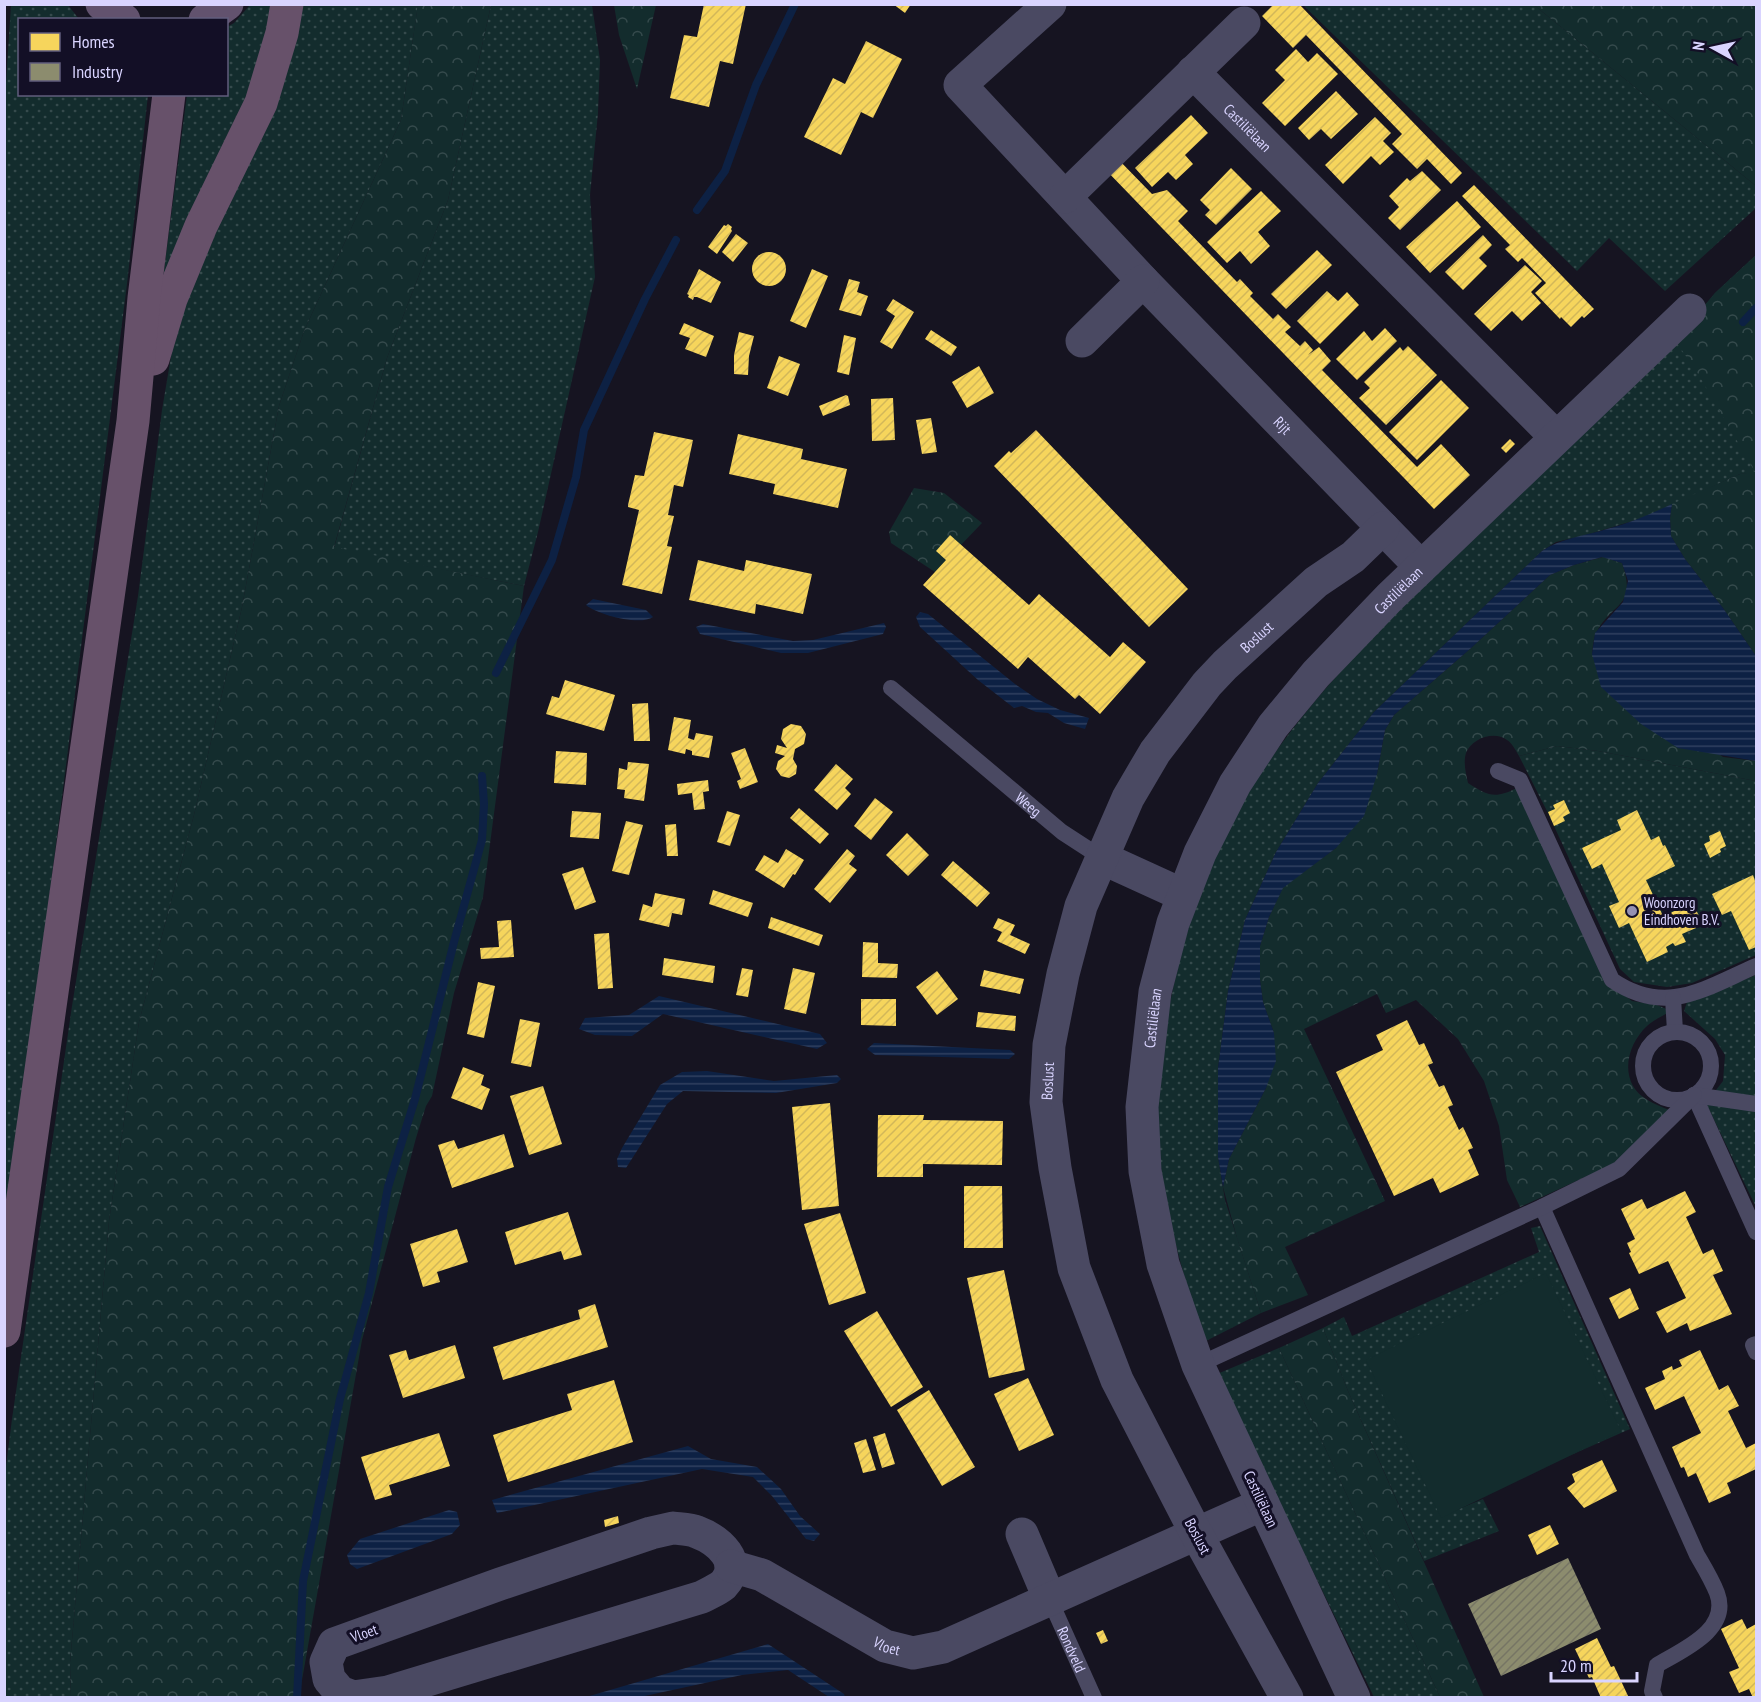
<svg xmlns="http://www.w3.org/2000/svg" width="1761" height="1702" font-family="'PT Sans Narrow',sans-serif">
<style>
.grass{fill:url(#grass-dots)}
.forest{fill:url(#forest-crowns)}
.pitch{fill:#132c2d}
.water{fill:url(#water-rules)}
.homes{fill:url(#homes-hatch)}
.industry{fill:url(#industry-hatch)}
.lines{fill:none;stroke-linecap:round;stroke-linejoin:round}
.stream{stroke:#0d2144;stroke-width:8}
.service{stroke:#4a4962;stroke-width:16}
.minor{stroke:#4a4962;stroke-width:33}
.trunk{stroke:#62526e;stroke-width:33}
.motorway{stroke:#67516a;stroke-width:33}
.poi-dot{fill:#9591b1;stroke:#130f26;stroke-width:2}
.labels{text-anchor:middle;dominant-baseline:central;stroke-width:6;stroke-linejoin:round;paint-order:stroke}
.street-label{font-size:15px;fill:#d9d4ff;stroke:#130f26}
.poi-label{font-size:15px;fill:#d9d4ff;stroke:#130f26;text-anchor:start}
</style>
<defs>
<pattern id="grass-dots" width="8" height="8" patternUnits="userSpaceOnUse" patternTransform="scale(1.5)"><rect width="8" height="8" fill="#132c2d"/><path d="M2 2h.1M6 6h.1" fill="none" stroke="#354a4c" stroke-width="1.8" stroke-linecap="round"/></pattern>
<pattern id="forest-crowns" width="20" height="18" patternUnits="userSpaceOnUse" patternTransform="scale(1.5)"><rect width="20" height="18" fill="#132c2d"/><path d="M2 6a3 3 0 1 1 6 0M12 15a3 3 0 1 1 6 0" fill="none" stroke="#354a4c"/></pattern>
<pattern id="water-rules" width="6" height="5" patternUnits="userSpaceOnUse" patternTransform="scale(1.5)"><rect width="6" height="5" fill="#0d2144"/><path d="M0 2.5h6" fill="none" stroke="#304060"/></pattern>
<pattern id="homes-hatch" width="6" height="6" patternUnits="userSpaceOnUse" patternTransform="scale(1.5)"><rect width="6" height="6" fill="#f6d55c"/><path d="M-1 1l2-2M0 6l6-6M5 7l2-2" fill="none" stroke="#d2b759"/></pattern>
<pattern id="industry-hatch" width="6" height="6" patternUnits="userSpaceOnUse" patternTransform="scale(1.5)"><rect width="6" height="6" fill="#8c8c6e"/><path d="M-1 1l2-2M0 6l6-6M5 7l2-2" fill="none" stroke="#767564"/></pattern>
</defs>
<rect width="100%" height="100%" fill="#161421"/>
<g class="grass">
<polygon points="11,5 68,5 79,19 20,20 20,94 148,95 127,284 36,1002 5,1229 5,98"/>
<polygon points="250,5 274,5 247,106 160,300 187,95 226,94 227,27 234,23"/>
<polygon points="300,5 418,5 401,120 304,331 279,406 242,607 194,815 139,1022 109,1221 70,1663 71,1697 5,1698 4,1482 12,1419 72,1006 138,596 162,410 180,303"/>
<polygon points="491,5 592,5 600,60 598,113 590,195 595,277 538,532 524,586 334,548 387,358 448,200"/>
<polygon points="1303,5 1534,5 1756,186 1756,208 1665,291 1609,238 1577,271"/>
<path d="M1756,255V473L1740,474L1646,517L1586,535L1556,542L1542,551L1374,712L1318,783L1276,852L1245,920L1228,991L1218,1068V1157L1225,1200L1261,1313L1204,1342C1183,1273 1160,1201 1158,1128C1157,1072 1166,1014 1180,959C1189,926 1198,892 1211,860C1217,847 1225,835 1231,822C1291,713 1382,626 1471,539C1544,468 1616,397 1689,326L1715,293Z"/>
<polygon points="1557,746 1598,751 1756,781 1756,955 1692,983 1667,987 1634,982 1620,969 1548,813 1519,756"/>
<polygon points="1756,975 1756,1207 1706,1103 1723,1081 1725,1055 1715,1039 1684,1011 1687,1002"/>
<polygon points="1540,1226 1630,1429 1521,1477 1442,1516 1483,1499 1499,1531 1424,1561 1348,1391 1323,1328 1344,1317 1352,1336 1539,1252 1531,1228"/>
<polygon points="1279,1348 1440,1697 1374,1697 1217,1374"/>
</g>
<g class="forest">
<polygon points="418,4 491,5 448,200 387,358 334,547 524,586 483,897 454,993 432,1096 426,1106 416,1138 362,1340 299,1697 71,1697 70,1663 109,1221 139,1022 194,815 242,607 279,406 304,331 401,120"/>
<polygon points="614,5 656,5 637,89 619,35"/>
<polygon points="1534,5 1756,5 1756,186"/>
<polygon points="1756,255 1756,656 1723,608 1685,559 1671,536 1670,518 1672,504 1740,474 1755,472 1700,377 1675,340 1715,293"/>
<polygon points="914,488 944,493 982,523 935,572 891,543 889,532"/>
<path d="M1603,557L1622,563C1637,607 1614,601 1597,631C1593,638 1593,647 1592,654L1723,757L1756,761V781L1598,751L1557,746L1519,756C1516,751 1512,743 1507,740C1494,730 1471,739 1466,753C1463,763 1466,774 1468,783C1488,796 1495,799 1517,788L1613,986L1632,1001L1657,1005L1671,1011C1663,1016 1653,1020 1647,1026C1631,1041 1622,1066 1633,1086C1640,1099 1659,1106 1672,1111L1624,1159L1520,1207L1507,1180L1499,1126L1484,1081L1458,1039L1416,1000L1386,1013L1377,994L1304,1029L1385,1201L1285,1247L1308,1295L1261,1313L1237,1238L1223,1187L1229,1159L1266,1088L1274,1033L1263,1002L1260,980V946L1269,917L1283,887L1336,848L1377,774L1385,730L1394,715L1470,649L1550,575L1574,565Z"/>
<polygon points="1323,1328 1348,1391 1484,1697 1440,1697 1279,1348"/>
</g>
<polygon class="pitch" points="1546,1273 1621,1431 1441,1518 1366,1360"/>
<g class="water">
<path d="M1672,504L1670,518L1671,536L1685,559L1723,608L1756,656V761L1678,748L1641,724L1601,687L1592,654L1595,633L1623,602L1628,581L1622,563L1602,557L1574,565L1550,575L1470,649L1394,715L1385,730L1377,774L1364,816L1336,848L1283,888L1269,917L1260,946V980L1263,1002L1274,1033L1276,1061L1266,1088L1229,1159L1223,1187L1218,1157V1068L1228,991L1245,920L1276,852L1318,783L1374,712L1542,551C1561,538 1585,536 1607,529C1630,523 1651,514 1672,504Z"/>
<path d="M593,599L646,610L653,617C640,626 598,615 586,605Z"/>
<polygon points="920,612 928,614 1015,684 1037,699 1060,710 1089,718 1085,729 1064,723 1048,713 1036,712 1022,706 1014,708 978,680 920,627 916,617"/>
<polygon points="884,623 886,627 883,634 808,653 781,653 700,634 696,627 703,624 793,641 813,640"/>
<polygon points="659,996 820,1034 827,1043 817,1049 663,1014 632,1036 595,1035 579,1029 585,1018 629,1015"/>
<polygon points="874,1043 1010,1050 1015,1054 1009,1059 875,1055 867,1049"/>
<polygon points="707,1071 774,1081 837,1075 841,1079 837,1083 776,1093 683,1091 667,1104 626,1168 618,1167 617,1159 622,1148 660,1085 682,1072"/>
<polygon points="688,1446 711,1459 757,1467 781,1489 800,1516 820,1534 814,1541 806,1539 772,1496 753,1477 702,1469 497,1513 492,1500"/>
<polygon points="449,1510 457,1512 460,1525 452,1534 357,1569 350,1564 347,1555 360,1539"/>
<polygon points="768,1644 844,1694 845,1697 829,1697 788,1670 742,1675 640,1697 586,1697"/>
</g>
<g class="homes">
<polygon points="704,4 746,4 733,64 720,61 709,107 670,98 684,35 697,37"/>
<polygon points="893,4 911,4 905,13"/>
<polygon points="1274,4 1299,4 1462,173 1451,184 1427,159 1417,169 1392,144 1402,134 1306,35 1293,48 1262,16"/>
<polygon points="866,41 902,59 873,118 861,112 841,155 804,137 833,78 845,84"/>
<polygon points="1296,49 1308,62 1317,53 1338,74 1285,126 1262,103 1285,80 1275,70"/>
<polygon points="1336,91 1358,114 1331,139 1321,129 1309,140 1298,128"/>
<polygon points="1191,115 1208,133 1185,155 1193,164 1176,180 1168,172 1152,187 1135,168"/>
<polygon points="1375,117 1391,133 1383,141 1394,152 1380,165 1371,156 1343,184 1325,165"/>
<polygon points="1114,155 1152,194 1167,190 1188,211 1178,221 1237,282 1240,279 1253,293 1250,296 1273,319 1278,314 1291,327 1285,332 1300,346 1305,341 1313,350 1308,355 1319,347 1331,361 1322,370 1417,467 1441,444 1470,475 1434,509 1102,166"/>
<polygon points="1231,168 1252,189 1216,225 1205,215 1210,210 1200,200"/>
<polygon points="1422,171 1441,190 1400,230 1388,218 1399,207 1389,196 1407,178 1410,181"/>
<polygon points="1474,185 1594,309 1584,318 1582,316 1571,327 1561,317 1560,319 1535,293 1546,283 1522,258 1518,262 1505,249 1510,245 1462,196"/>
<polygon points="1261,191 1281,211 1258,232 1270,246 1251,264 1240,251 1227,263 1207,242"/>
<polygon points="1457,201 1481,227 1430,273 1406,247"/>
<polygon points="728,224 732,227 731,229 732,231 717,254 708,247 724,225 726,226"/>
<polygon points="736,234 748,243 733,262 722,252"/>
<polygon points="1483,235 1492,245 1479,258 1487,266 1463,290 1445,272"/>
<polygon points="1317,250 1332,265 1286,309 1271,294"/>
<circle cx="769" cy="269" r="17"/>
<polygon points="1525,265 1542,281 1531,292 1541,303 1522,321 1512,311 1491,331 1474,314"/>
<polygon points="699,269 721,282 711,303 697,297 694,297 693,300 688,297 689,295 687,294"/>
<polygon points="812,269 828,276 806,328 790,321"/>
<polygon points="849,279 860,282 857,292 868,296 861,316 839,310"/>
<polygon points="1327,291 1338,301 1347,292 1359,305 1320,344 1297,321"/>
<polygon points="893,299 914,312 892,349 880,342 895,316 886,310"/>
<polygon points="684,323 714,336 706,357 685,349 690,338 679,334"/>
<polygon points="1385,328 1397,341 1357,380 1336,359 1364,331 1372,341"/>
<polygon points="931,330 957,347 951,356 925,339"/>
<polygon points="739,332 754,336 749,356 748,375 734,374 734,355"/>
<polygon points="844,335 856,338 849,375 837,372"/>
<polygon points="1408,346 1437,375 1386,425 1359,398 1370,388 1364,382 1400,347 1403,351"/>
<polygon points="779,356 800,364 788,396 767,388"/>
<polygon points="979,366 994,393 967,408 952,382"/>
<polygon points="1441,380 1469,408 1417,460 1389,432"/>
<polygon points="846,395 848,396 850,405 823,416 819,406"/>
<polygon points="893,398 895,440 872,441 871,399"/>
<polygon points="931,418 937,452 922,454 916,420"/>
<polygon points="1036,430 1188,589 1149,627 994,466 1009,451 1011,453"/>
<polygon points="654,432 693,440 683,487 674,485 668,515 674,516 667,546 672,547 662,594 622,585 639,510 628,507 628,505 635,475 644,476"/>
<polygon points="738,434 803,449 801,459 847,469 838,508 773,494 775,484 729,474"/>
<polygon points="1510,439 1515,444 1506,453 1501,448"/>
<polygon points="950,535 1029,605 1039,594 1110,657 1123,642 1146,662 1100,714 1079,695 1075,699 1028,657 1018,669 923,585 946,560 936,551"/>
<polygon points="698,560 744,571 746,560 812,574 803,614 756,604 755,614 689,600"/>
<polygon points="565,680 615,695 604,731 546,714 552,696 559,698"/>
<polygon points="648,703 650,741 634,741 632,704"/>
<polygon points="674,717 691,720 688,738 694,740 696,733 713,736 709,758 692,755 692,751 686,749 685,754 668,750"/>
<polygon points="791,724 801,726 806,734 804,744 795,749 793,759 797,766 796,774 789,778 781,776 776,769 778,761 785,756 775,753 777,745 787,748 781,739 783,729"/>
<polygon points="745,748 758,782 740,789 737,781 741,779 731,753"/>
<polygon points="556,751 587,753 586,785 554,783"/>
<polygon points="628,762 649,764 644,801 624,798 625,790 617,789 619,768 627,770"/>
<polygon points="836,764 853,779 845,788 851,794 837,810 814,790"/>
<polygon points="708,780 709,791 703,792 705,809 694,810 692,793 678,795 677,784"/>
<polygon points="875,798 893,812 871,840 854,826"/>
<polygon points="1564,800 1570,813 1563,817 1565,821 1554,826 1548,812 1555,809 1553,805"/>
<polygon points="799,808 829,834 820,844 790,818"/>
<polygon points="1637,810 1651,840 1659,836 1663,846 1665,845 1675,866 1646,880 1663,916 1693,903 1703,925 1682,934 1686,942 1675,946 1673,943 1666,947 1668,952 1647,962 1629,923 1619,928 1609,906 1619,902 1602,864 1592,869 1582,848 1621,830 1617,820"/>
<polygon points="572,811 601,813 599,839 570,837"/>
<polygon points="727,811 740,815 730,846 717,842"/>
<polygon points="626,821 643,825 629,875 612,871"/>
<polygon points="676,824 678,856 667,856 665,825"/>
<polygon points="1720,831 1726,846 1720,849 1721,852 1710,858 1704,844 1710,841 1709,836"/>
<polygon points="907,833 929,855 908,876 886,855"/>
<polygon points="786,849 804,860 795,875 793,874 784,888 755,870 764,855 778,863"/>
<polygon points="847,849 855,856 849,864 857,870 830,903 814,889"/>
<polygon points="953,861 990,893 977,907 941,875"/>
<polygon points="583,867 596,902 575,910 562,874"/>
<polygon points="1753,875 1756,884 1756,947 1749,950 1731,911 1722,915 1712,894"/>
<polygon points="713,890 753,903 748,917 709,904"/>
<polygon points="655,893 685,899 682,915 672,913 669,927 639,920 643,904 652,907"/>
<polygon points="771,917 823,935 819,946 768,928"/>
<polygon points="998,918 1015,925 1010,935 1030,944 1025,954 997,941 1002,932 993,928"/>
<polygon points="511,920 514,957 481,959 480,948 499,947 497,921"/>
<polygon points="609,933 613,988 598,989 594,934"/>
<polygon points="863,942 878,943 878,963 898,964 897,978 862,977"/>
<polygon points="664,958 715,966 713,983 662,975"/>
<polygon points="742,968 753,970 748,997 736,995"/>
<polygon points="793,968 815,973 806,1014 784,1009"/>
<polygon points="984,970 1024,979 1020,994 980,986"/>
<polygon points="937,971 958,999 937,1015 916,987"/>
<polygon points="478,982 495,986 484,1038 467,1034"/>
<polygon points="861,999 896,999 896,1026 861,1025"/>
<polygon points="978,1012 1016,1016 1015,1031 976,1027"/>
<polygon points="520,1019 540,1023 531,1067 511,1063"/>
<polygon points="1407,1020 1419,1045 1424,1043 1433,1063 1428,1065 1439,1087 1444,1085 1453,1105 1448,1107 1459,1130 1463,1127 1473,1148 1468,1150 1479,1175 1440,1193 1433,1178 1394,1196 1336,1072 1383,1050 1376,1035"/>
<polygon points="463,1067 484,1075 481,1085 490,1089 482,1110 451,1098"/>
<polygon points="543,1086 562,1144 529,1155 510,1096"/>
<polygon points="830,1103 839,1206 802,1210 792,1107"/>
<polygon points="878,1115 924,1115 923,1120 1003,1121 1002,1165 923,1164 923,1177 877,1177"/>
<polygon points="504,1134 514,1167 452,1188 438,1145 454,1140 458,1149"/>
<polygon points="964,1186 1002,1186 1003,1248 964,1248"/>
<polygon points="1685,1191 1696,1212 1686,1217 1703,1254 1713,1249 1723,1271 1713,1275 1732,1314 1690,1331 1687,1323 1667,1333 1656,1312 1686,1298 1668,1261 1639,1274 1629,1253 1631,1252 1627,1243 1635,1239 1621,1209 1642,1199 1647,1209"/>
<polygon points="568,1212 582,1255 564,1260 561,1251 515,1265 505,1232"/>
<polygon points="840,1213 866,1293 829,1305 804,1224"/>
<polygon points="457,1229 468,1262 437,1272 440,1282 423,1287 410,1244"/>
<polygon points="1004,1270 1025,1370 989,1378 967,1278"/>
<polygon points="1630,1288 1639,1309 1619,1319 1609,1298"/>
<polygon points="595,1304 608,1347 503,1380 493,1347 580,1319 578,1310"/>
<polygon points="877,1311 923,1387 891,1407 844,1331"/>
<polygon points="455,1345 465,1378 403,1398 389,1355 406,1350 409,1360"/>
<polygon points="1700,1350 1719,1390 1728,1385 1739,1406 1728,1411 1746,1448 1756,1443 1756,1469 1727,1483 1731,1493 1709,1503 1696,1473 1688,1477 1684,1467 1681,1468 1672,1447 1701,1433 1684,1396 1655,1410 1645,1388 1665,1379 1662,1371 1672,1366 1673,1370 1682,1366 1679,1360"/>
<polygon points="1028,1378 1054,1435 1019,1451 994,1394"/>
<polygon points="614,1380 633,1442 508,1482 493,1435 572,1410 567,1394"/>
<polygon points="929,1390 975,1467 942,1486 897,1410"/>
<polygon points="439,1433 450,1466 389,1485 392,1495 375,1500 361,1457"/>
<polygon points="885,1433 895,1464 882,1468 873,1437"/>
<polygon points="866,1439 876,1470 863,1473 854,1443"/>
<polygon points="1602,1460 1617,1491 1584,1508 1567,1488 1575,1482 1572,1474"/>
<polygon points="618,1516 619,1523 605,1527 604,1520"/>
<polygon points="1550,1525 1559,1544 1537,1555 1528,1535"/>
<polygon points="1742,1619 1747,1629 1756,1624 1756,1698 1753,1698 1749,1689 1739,1693 1729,1672 1739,1668 1721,1629"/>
<polygon points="1103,1630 1108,1641 1101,1644 1096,1633"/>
<polygon points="1597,1638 1611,1667 1614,1666 1629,1698 1601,1698 1592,1677 1589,1678 1575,1649"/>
</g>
<polygon class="industry" points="1568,1558 1601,1629 1501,1676 1468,1604"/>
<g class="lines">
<g class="stream">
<polyline points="697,210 725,171 756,85 795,4"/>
<polyline points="1743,322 1756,308"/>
<polyline points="496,673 552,560 576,477 584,430 645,299 676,240"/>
<polyline points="297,1698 303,1581 340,1399 369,1293 388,1187 415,1099 454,942 482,840 484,804 482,776"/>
</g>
<g class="service">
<path id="s1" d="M891,688L1062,832L1102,858"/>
<path d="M1498,771L1520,780L1612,980C1666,1017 1705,988 1756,966"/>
<polyline points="1673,998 1675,1031"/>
<circle cx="1677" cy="1066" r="34"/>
<polyline points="1694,1095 1756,1232"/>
<polyline points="1694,1095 1756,1104"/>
<path d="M1542,1207L1697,1555C1704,1567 1712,1580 1717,1593C1731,1630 1682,1650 1657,1665L1652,1691L1655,1698"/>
<polyline points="1756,1344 1753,1345 1756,1352"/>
<polyline points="1198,1365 1542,1207 1619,1169 1694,1095"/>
<path id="s2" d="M1050,1600L1094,1698"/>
</g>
<g class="minor">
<path id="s3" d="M1050,4L960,85L1143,281L1421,567"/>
<path id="s4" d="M1193,72L1556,437"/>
<polyline points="1065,197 1244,23"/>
<polyline points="1082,341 1143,281"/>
<polyline points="1102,858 1183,895"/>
<path d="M673,1528C681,1529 690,1529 697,1532C718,1540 745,1562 723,1585C717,1590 709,1593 702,1597L388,1692L353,1697L340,1692L329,1679L326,1662L334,1644L500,1584L651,1533Z"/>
<polyline points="1022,1534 1050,1600"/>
<path id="s5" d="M731,1566L762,1575L885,1646L913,1653L943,1647L1263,1504"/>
<path id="s6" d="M1287,1698L1196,1533L1117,1380L1074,1268L1055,1168L1046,1102L1049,1045L1063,974L1081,906L1128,798L1155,752L1207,684L1225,665L1316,582L1353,557L1383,528"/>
<path id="s7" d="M1354,1698L1198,1365L1163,1264L1145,1171L1142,1107L1155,992L1173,923L1200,853L1235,784L1273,726L1316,674L1390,597L1690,310"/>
</g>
<g class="trunk">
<polyline points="102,4 124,20"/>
<polyline points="205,20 227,4"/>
</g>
<g class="motorway">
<polyline points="153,359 171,299 201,226 261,103 282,33 287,4"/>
<polyline points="4,1331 133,421 144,298 169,94"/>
</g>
</g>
<circle class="poi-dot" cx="1632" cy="911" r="6"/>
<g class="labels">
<g class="street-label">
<text stroke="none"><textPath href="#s4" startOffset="78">Castiliëlaan</textPath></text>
<text stroke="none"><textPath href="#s3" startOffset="590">Rijt</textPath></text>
<text stroke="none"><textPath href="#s7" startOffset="1227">Castiliëlaan</textPath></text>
<text stroke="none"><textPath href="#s6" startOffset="1174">Boslust</textPath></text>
<text stroke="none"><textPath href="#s1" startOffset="180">Weeg</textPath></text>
<text stroke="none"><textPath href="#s7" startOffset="723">Castiliëlaan</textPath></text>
<text stroke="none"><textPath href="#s6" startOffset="670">Boslust</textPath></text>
<text transform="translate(1261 1499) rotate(65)">Castiliëlaan</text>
<text transform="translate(1198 1536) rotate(62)">Boslust</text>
<text transform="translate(364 1633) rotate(-20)">Vloet</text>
<text stroke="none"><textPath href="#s5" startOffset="176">Vloet</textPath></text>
<text stroke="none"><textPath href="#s2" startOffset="54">Rondveld</textPath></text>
</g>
<g class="poi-label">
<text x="1644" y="902">Woonzorg<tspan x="1644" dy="17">Eindhoven B.V.</tspan></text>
</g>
</g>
<rect width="1761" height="1702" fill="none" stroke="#d9d4ff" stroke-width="12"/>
<rect x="18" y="18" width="210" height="78" fill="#130f26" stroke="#625e7d" stroke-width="1.5"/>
<rect x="30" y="33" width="30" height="18" fill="#f6d55c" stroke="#625e7d" stroke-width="1.5"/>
<text x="72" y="48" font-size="18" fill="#d9d4ff">Homes</text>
<rect x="30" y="63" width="30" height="18" fill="#8c8c6e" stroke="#625e7d" stroke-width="1.5"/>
<text x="72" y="78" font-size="18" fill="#d9d4ff">Industry</text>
<g transform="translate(1713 48) rotate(278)" stroke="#130f26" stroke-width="4.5" paint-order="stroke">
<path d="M0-4.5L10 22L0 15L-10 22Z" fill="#d9d4ff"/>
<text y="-9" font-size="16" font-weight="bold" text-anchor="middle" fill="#d9d4ff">N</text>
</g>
<path d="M1551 1672v9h86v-9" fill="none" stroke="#d9d4ff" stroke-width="3"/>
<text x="1560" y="1672" font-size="18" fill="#d9d4ff" stroke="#130f26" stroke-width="4.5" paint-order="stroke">20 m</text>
</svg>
